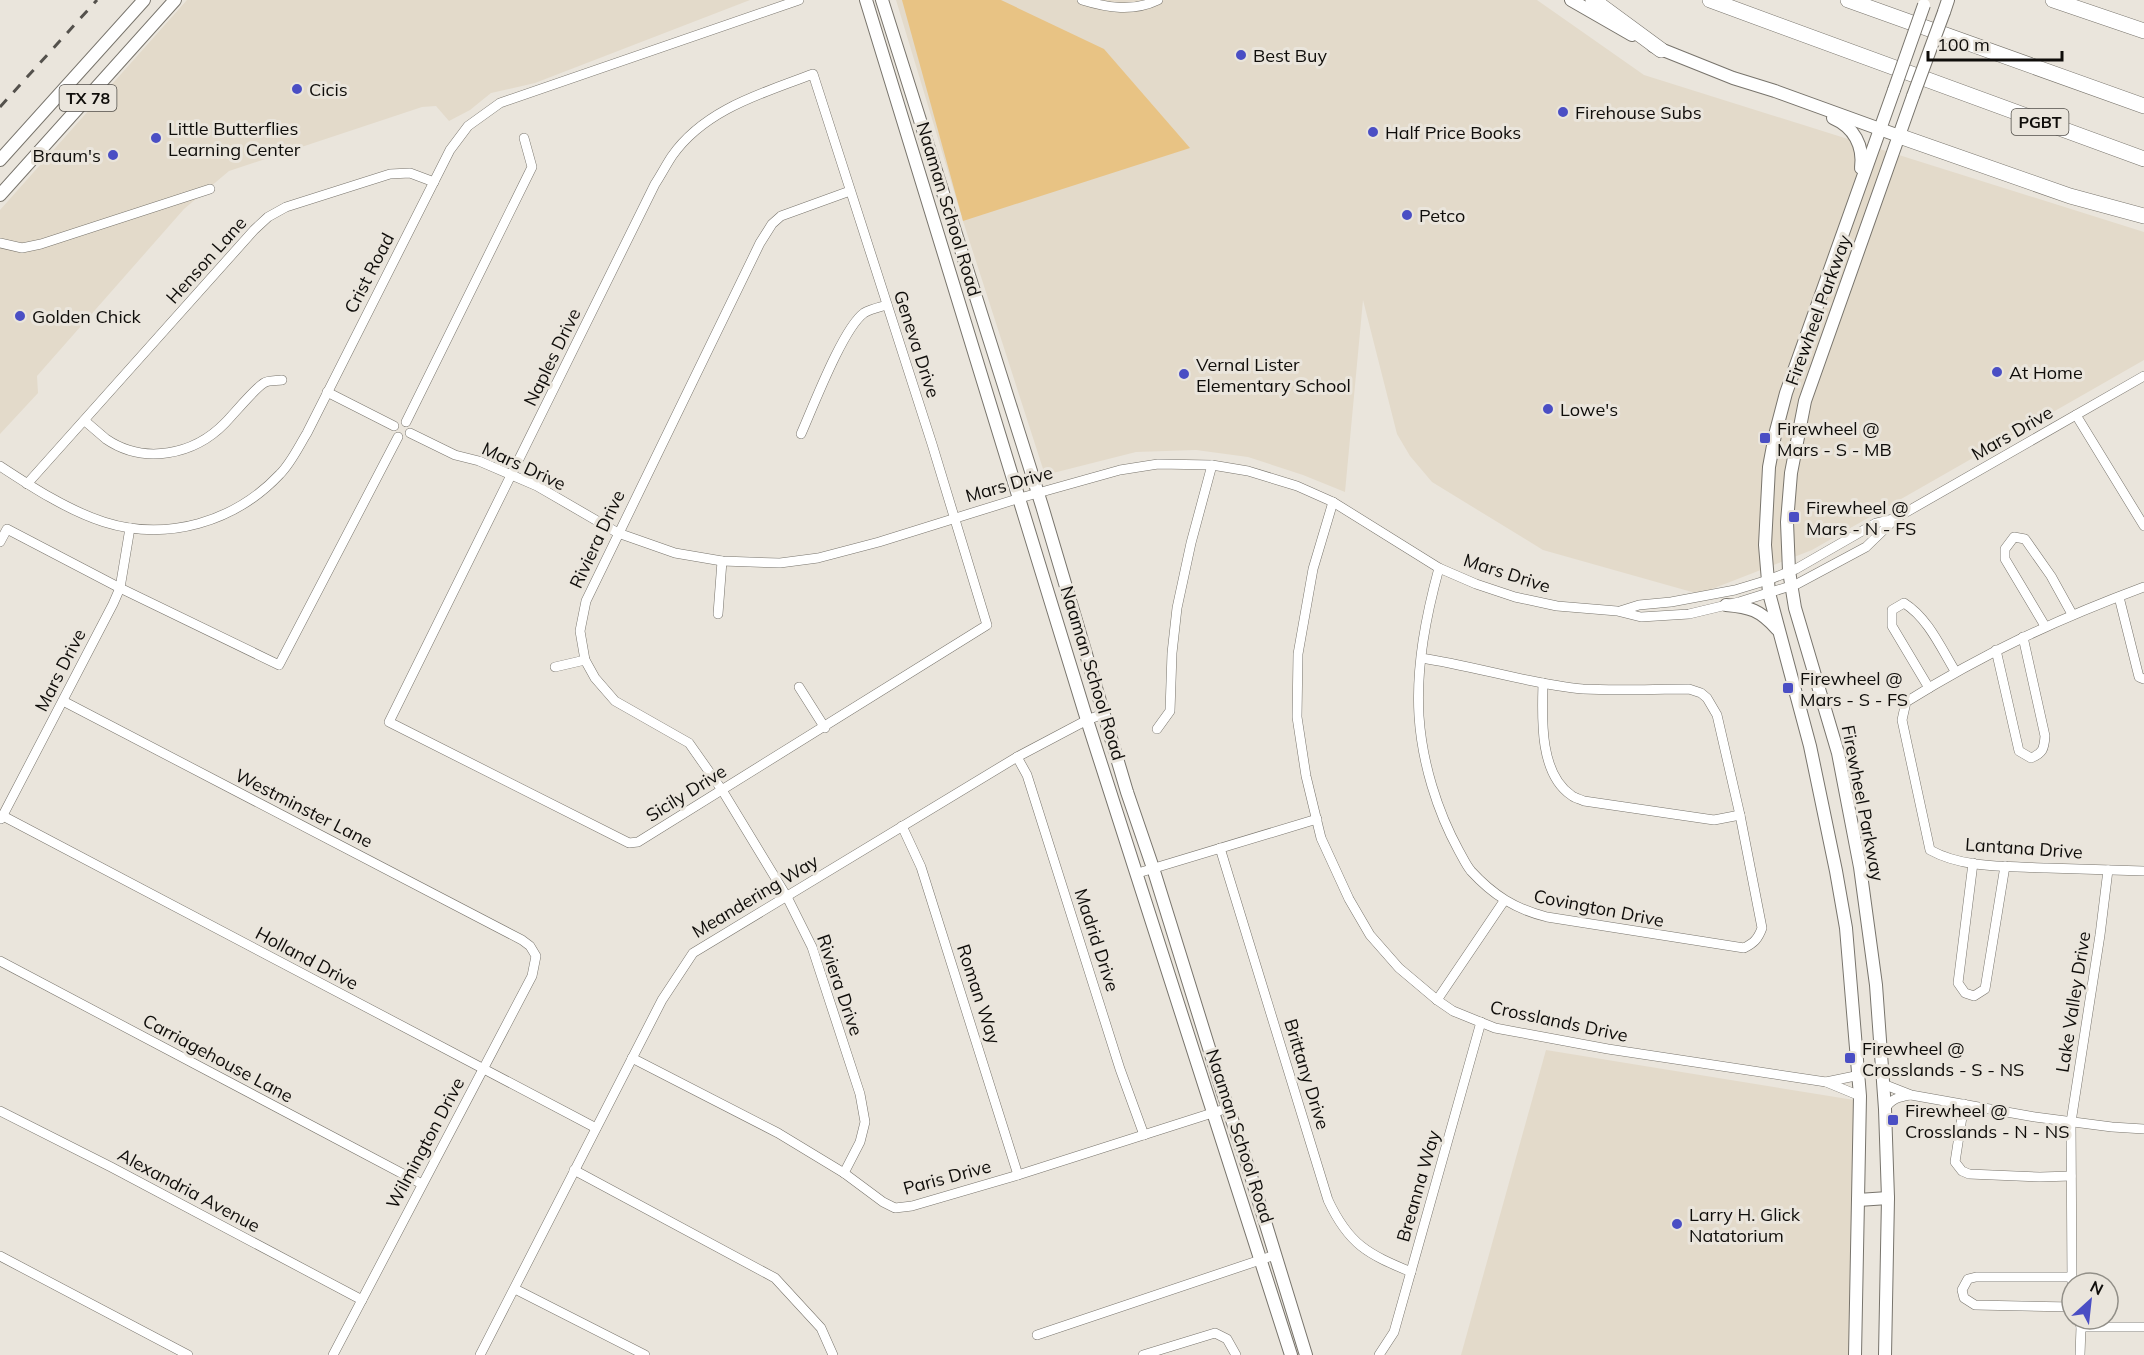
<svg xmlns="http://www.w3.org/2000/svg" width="2144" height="1355" font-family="Mulish,sans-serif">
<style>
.built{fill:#e3daca}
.green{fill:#e8c384}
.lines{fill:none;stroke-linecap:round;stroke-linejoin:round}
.minor-casing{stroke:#78746c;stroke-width:10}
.major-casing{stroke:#78746c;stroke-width:14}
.highway-casing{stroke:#78746c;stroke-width:16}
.minor{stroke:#fff;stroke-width:9}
.major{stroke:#fff;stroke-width:12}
.highway{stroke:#fff;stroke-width:15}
.rail{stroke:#54514c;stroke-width:3;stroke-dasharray:10 10;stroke-linecap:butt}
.major-bridge-casing{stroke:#78746c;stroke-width:14;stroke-linecap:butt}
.major-bridge{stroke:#fff;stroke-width:12}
.poi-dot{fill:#4a4ec4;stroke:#eae5dc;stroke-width:2}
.labels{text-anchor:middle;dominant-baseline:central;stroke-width:6;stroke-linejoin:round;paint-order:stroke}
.shield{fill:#eae5dc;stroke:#514e49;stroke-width:1.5}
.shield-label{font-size:16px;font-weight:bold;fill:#0f0d0a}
.poi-label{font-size:18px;fill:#0f0d0a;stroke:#eae5dc;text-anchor:start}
.street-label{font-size:18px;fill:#0f0d0a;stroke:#eae5dc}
</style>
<rect width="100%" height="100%" fill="#eae5dc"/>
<g class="built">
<polygon points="187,0 750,0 535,83 491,93 470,110 449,121 436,106 422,107 229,171 184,209 37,376 38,393 0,434 0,210"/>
<polygon points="896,0 1537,0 1644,75 2144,232 2144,360 1812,550 1699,594 1543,550 1432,482 1410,456 1397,434 1363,300 1345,492 1303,475 1248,457 1196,450 1136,452 1045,475 963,221"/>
<polygon points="1546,1050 1854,1100 1849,1355 1461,1355"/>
</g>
<polygon class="green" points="902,0 1001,0 1104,49 1190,148 963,221"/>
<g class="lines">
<g class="minor-casing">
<g id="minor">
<path d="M1082,0C1108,8 1133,12 1158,0"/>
<path d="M813,74L932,444L987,625L638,842L629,843L389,722L655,184C661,175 666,165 672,156C705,109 763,93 813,74Z"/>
<polyline points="0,243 22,248 41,244 210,189"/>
<polyline points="327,392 394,426"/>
<polyline points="2076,415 2144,526"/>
<path d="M85,421C92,427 99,433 106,439C144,465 194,455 225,423C233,415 256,387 264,383C268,380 277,381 282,380"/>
<polyline points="406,422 532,167 524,138"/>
<polyline points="410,433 455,455 479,461 537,486 618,533 675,553 722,561 780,563 818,558 879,542 1020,498 1120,470 1158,464 1212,465 1248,471 1297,486 1333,502 1439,568 1476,584 1515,597 1557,606 1617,611 1641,617 1689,614 1739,602 1797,584 1866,547 1896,518 2144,376"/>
<path d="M801,434C813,407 843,328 864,313C870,309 880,307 887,305"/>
<path d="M0,466C32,487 67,510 104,522C167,542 235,522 280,474C291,463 299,446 307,433L450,150L468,126L500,103L799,0"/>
<polyline points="27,484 254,230 268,217 286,207 390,174 410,173 434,182"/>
<polyline points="1333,502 1313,569 1298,654 1297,717 1306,776 1321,838 1349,899 1370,935 1399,968 1437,1000 1453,1011 1495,1028 1608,1049 1826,1082 1860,1096"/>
<polyline points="0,542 7,529 120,588 279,665 398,437"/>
<path d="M2144,587C2058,619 1984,653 1906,702L1902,720L1930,850C1964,869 2009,866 2047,868C2079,869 2112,870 2144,871"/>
<polyline points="2119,597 2139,677 2144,679"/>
<polyline points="1620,611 1639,605 1671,602 1735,590 1768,580 1796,569 1876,523 1896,518"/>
<polyline points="718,614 722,561"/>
<polyline points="2045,626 2005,559 2005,549 2014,537 2025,539 2051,576 2072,614"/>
<path d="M1996,650L2019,751L2031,758C2043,753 2044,749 2045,736L2023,637"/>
<path d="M1421,658C1475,666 1529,684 1583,689C1618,691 1654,689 1689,689L1701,693L1707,698L1717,715L1740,815L1762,928C1758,939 1754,943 1744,948L1547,917C1515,909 1493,895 1471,871C1466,865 1463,858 1459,851C1437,811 1422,762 1419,716C1416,666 1426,616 1439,568"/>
<polyline points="555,667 585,660"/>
<path d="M1543,683C1542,717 1539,773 1571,795C1574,798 1580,799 1584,801L1714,820L1740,815"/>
<polyline points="799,687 825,728"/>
<path d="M1929,688L1892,626V610L1904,603C1928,618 1941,648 1955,671"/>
<polyline points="63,701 522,940 530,946 536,956 532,976 333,1355"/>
<polyline points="1157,729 1170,711 1172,653 1177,608 1191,543 1212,465"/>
<polyline points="1017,757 1027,775 1120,1069 1144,1135"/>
<polyline points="3,816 596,1128"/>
<polyline points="1,819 113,604 120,588 130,528"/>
<polyline points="902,826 921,867 1018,1175"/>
<path d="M1220,848L1328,1200C1349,1245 1368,1254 1411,1272"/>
<polyline points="1973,863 1958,983 1965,993 1974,996 1985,989 2005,866"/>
<polyline points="1138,873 1317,819"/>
<polyline points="0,961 422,1184"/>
<polyline points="1437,1000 1504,901"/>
<polyline points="632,1058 778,1133 844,1173 883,1202 895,1208 912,1206 1018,1175 1228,1108"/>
<polyline points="1826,1082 1860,1075"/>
<polyline points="1883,1084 1911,1095 2035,1117 2112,1127 2144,1129"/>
<polyline points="1964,1104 1955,1162 1962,1171 1969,1174 2040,1177 2071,1176"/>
<path d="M1885,1109C1891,1099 1898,1097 1910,1095"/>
<polyline points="0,1111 111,1167 362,1300"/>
<polyline points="574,1170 775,1278 821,1328 833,1355"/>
<polyline points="844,1173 860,1142 865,1122 860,1094 812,947 787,897 722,790 689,743 615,701 595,678 585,660 580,631 586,601 760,243 772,224 781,216 850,191"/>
<polyline points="0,1256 188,1355"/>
<polyline points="2072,1277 1976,1277 1968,1279 1962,1290 1964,1298 1975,1305 2072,1307"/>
<polyline points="2072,1283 2071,1122 2100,935 2108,870"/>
<polyline points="515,1289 645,1355"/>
<polyline points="2079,1319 2081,1327 2080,1355"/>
<polyline points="2081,1327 2144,1327"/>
<polyline points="1037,1335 1275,1255"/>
<polyline points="480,1355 662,1000 693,953 1017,757 1087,720 1103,714"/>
<polyline points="1143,1355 1215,1333 1227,1339 1236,1355"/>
<polyline points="1379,1355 1394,1332 1481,1022"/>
</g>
</g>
<g class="major-casing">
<g id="major">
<polyline points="866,0 1087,720 1291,1355"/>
<polyline points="882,0 1042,506 1127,792 1153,868 1223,1093 1251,1176 1306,1355"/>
<polyline points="1571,0 1632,35"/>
<polyline points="1944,12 1948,0"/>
<polyline points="1653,46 1733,78 1775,91 1899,136"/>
<path d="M1833,118C1854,127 1864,146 1861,168"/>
<polyline points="0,160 144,0"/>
<polyline points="0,195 175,0"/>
<path d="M1726,605C1750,607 1760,610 1777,629"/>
<polyline points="1858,1200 1888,1198"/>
<polyline points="1855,1355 1860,1096 1846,928 1836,871 1810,746 1769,593 1765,545 1769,467 1775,435 1786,393 1894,90"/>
<polyline points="1885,1355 1888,1198 1885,1109 1876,985 1860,867 1838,753 1795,608 1789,571 1787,522 1791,473 1805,401 1913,96"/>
</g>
</g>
<g class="highway-casing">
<g id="highway">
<polyline points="1593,0 1661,50"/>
<polyline points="1710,0 2144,159"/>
<polyline points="1848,0 2144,106"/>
<polyline points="2053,0 2144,31"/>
<polyline points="1899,136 2070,196 2144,216"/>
</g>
</g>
<use href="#minor" class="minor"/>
<use href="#major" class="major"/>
<use href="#highway" class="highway"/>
<polyline class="rail" points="0,107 97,0"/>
<g class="major-bridge-casing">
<g id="major-bridge">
<polyline points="1894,90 1924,5"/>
<polyline points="1913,96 1944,12"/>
</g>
</g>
<use href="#major-bridge" class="major-bridge"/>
</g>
<g class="poi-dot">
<circle cx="1241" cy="55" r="6"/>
<circle cx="297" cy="89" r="6"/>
<circle cx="1563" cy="112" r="6"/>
<circle cx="1373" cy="132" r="6"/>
<circle cx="156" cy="138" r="6"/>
<circle cx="113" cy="155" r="6"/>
<circle cx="1407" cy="215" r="6"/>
<circle cx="20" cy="316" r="6"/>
<circle cx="1997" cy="372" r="6"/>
<circle cx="1184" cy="374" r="6"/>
<circle cx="1548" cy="409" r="6"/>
<rect x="1759" y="432" width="12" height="12" rx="3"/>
<rect x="1788" y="511" width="12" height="12" rx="3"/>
<rect x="1782" y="682" width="12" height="12" rx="3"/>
<rect x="1844" y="1052" width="12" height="12" rx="3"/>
<rect x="1887" y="1114" width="12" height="12" rx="3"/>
<circle cx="1677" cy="1224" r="6"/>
</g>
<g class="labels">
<g class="shield">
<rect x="59.5" y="85" width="57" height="26" rx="4.5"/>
<rect x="2011.5" y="109" width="57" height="26" rx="4.5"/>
</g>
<g class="shield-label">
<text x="88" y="98">TX 78</text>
<text x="2040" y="122">PGBT</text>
</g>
<g class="poi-label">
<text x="1253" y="55">Best Buy</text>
<text x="309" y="89">Cicis</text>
<text x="1575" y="112">Firehouse Subs</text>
<text x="168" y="128">Little Butterflies<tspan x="168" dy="21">Learning Center</tspan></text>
<text x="1385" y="132">Half Price Books</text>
<text x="101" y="155" text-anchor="end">Braum's</text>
<text x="1419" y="215">Petco</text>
<text x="32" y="316">Golden Chick</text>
<text x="1196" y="364">Vernal Lister<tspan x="1196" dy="21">Elementary School</tspan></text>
<text x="2009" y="372">At Home</text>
<text x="1560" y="409">Lowe's</text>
<text x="1777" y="428">Firewheel @<tspan x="1777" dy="21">Mars - S - MB</tspan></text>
<text x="1806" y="507">Firewheel @<tspan x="1806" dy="21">Mars - N - FS</tspan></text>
<text x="1800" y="678">Firewheel @<tspan x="1800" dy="21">Mars - S - FS</tspan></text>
<text x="1862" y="1048">Firewheel @<tspan x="1862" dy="21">Crosslands - S - NS</tspan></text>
<text x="1905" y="1110">Firewheel @<tspan x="1905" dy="21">Crosslands - N - NS</tspan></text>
<text x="1689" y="1214">Larry H. Glick<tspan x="1689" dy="21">Natatorium</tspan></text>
</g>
<g class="street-label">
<text transform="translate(949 209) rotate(73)">Naaman School Road</text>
<text transform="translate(206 260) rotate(-48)">Henson Lane</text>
<text transform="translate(369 273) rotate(-63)">Crist Road</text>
<text transform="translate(1818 310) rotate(-70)">Firewheel Parkway</text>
<text transform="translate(917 344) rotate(72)">Geneva Drive</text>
<text transform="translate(552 357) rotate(-64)">Naples Drive</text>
<text transform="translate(2012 433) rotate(-30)">Mars Drive</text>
<text transform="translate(524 466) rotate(25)">Mars Drive</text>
<text transform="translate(1009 484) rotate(-16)">Mars Drive</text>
<text transform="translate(597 539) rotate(-65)">Riviera Drive</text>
<text transform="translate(1507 573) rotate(18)">Mars Drive</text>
<text transform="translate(60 670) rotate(-63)">Mars Drive</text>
<text transform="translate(1093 673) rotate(73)">Naaman School Road</text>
<text transform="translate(686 793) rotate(-32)">Sicily Drive</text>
<text transform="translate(1863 803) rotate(79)">Firewheel Parkway</text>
<text transform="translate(304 808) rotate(27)">Westminster Lane</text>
<text transform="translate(2024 848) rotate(4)">Lantana Drive</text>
<text transform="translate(755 896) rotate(-31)">Meandering Way</text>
<text transform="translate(1599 908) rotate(11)">Covington Drive</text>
<text transform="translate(1097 940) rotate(72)">Madrid Drive</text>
<text transform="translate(307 958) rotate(28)">Holland Drive</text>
<text transform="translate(840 985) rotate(71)">Riviera Drive</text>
<text transform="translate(979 994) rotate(72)">Roman Way</text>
<text transform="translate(2073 1002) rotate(-81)">Lake Valley Drive</text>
<text transform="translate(1559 1021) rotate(12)">Crosslands Drive</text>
<text transform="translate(218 1058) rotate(28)">Carriagehouse Lane</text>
<text transform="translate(1307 1074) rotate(73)">Brittany Drive</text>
<text transform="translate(1240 1136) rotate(72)">Naaman School Road</text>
<text transform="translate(425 1143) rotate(-62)">Wilmington Drive</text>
<text transform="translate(947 1177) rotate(-15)">Paris Drive</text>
<text transform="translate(1418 1186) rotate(-74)">Breanna Way</text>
<text transform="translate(189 1190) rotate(28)">Alexandria Avenue</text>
</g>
</g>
<g transform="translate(2090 1301) rotate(27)"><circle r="28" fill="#eae5dc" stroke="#928f88" stroke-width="1.5"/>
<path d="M0-4.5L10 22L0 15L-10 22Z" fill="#4a4ec4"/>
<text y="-9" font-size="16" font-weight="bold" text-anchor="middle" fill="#0f0d0a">N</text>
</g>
<path d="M1928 51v9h134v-9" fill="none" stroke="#0f0d0a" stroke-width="3"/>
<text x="1937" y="51" font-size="18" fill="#0f0d0a" stroke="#eae5dc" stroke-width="4.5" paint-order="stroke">100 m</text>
</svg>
